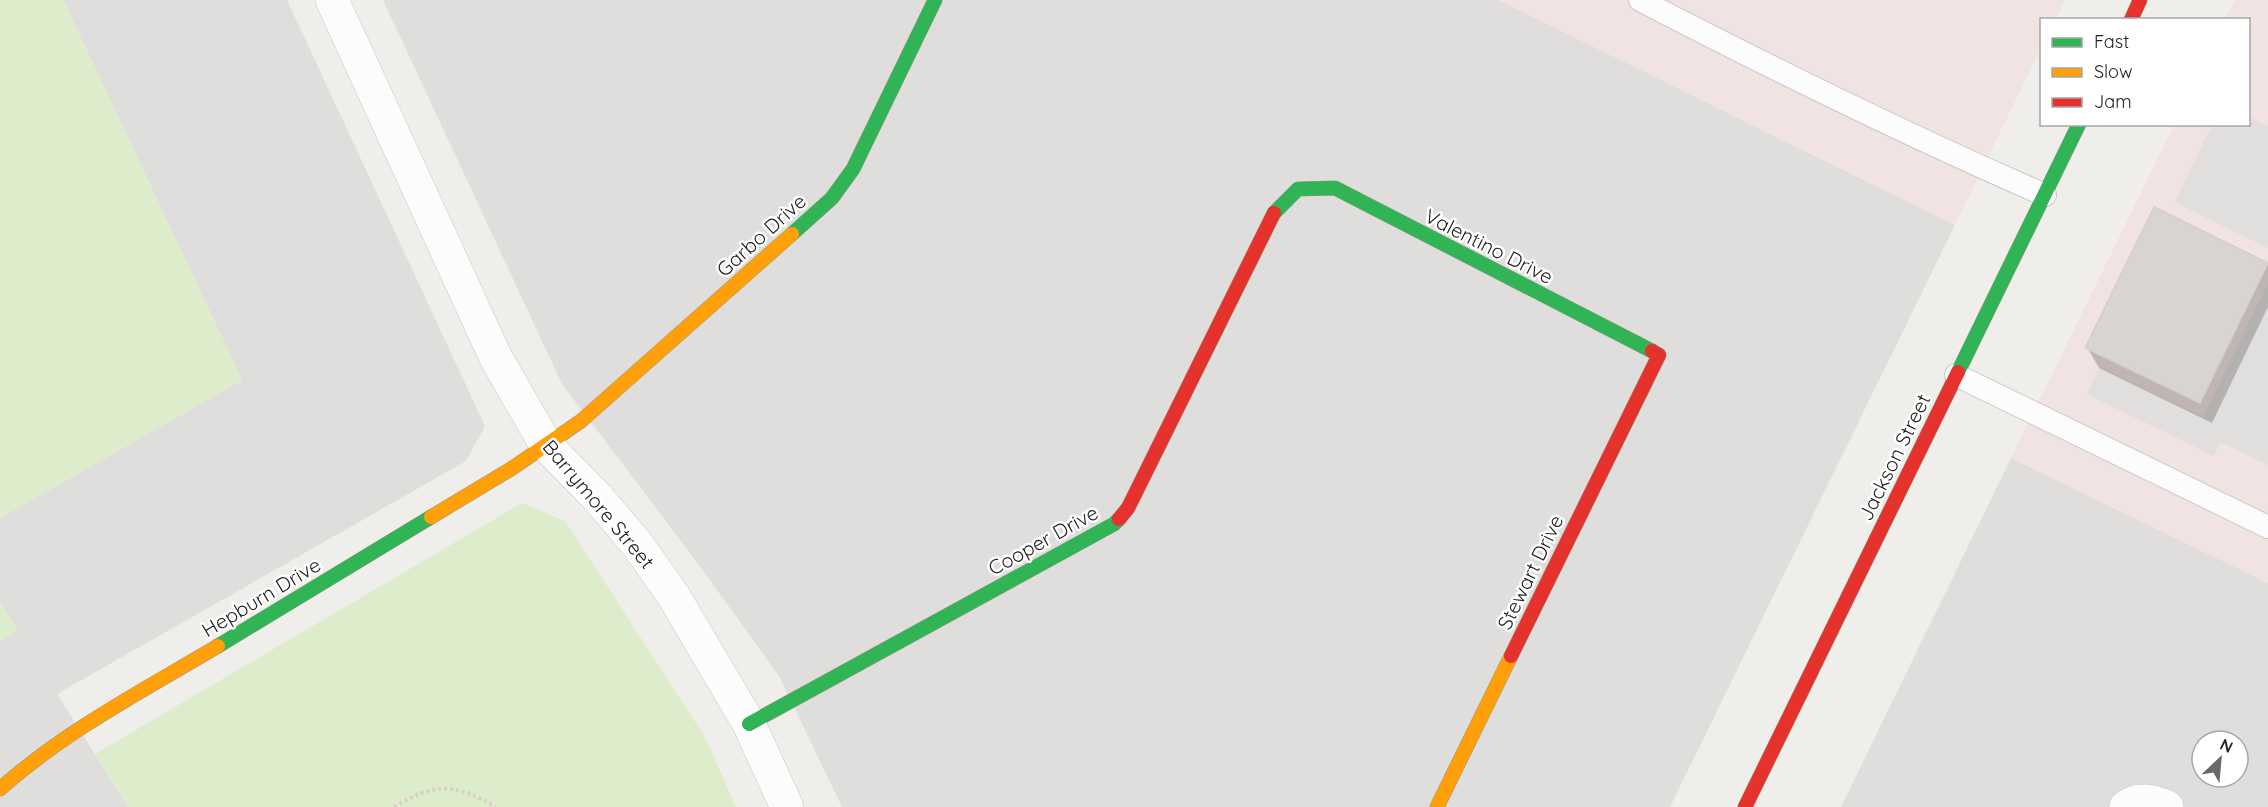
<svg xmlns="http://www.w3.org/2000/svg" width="2268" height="807" font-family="Quicksand,sans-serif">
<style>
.residential{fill:#dfdedc;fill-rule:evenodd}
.commercial{fill:#f1e3e1}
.grass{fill:#ddeccb}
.parking{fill:#e0dfde}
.shadow{fill:#0003}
.building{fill:#d7d4d2;stroke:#d3d0cc;stroke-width:1.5}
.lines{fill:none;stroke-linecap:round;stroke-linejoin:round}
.lane-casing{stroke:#c9c8c7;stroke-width:24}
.street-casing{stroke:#c9c8c7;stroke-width:34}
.fast-casing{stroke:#999a82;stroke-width:15}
.slow-casing{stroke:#999a82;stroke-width:15}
.jam-casing{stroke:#999a82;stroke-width:15}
.path{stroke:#dccecd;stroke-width:4;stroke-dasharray:3 3;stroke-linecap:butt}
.lane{stroke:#fdfcfc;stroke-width:22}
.street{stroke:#fdfcfc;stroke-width:33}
.fast{stroke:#30b455;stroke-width:14}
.slow{stroke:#ff9f0a;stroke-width:14}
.jam{stroke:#e5322d;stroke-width:14}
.labels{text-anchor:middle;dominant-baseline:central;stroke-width:5;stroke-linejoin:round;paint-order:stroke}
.street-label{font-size:20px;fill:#222;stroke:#fff}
</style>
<rect width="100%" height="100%" fill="#f0eeeb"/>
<g class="residential">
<polygon points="63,0 287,0 485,426 466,461 57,694 128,807 0,807 0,641 17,630 0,602 0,518 242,380"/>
<polygon points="383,0 1499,0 1955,225 1670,807 842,807 779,676 693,557 562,384"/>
<path d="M2011,458L2268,583V807H1841ZM2202,741H2238V777H2202Z"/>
</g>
<g class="commercial">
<polygon points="1499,0 2065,0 2056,19 2042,20 2041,48 1955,225"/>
<polygon points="2235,0 2268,0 2268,583 2011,458 2174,125 2248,124 2248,20 2225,19"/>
</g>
<g class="grass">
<polygon points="0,0 63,0 242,380 0,518"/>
<polygon points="522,503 565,521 705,737 736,807 128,807 95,754"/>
<polygon points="0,602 17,630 0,641"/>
</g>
<g class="parking">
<polygon points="2249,117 2268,126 2268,248 2175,202 2212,125 2248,124"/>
<polygon points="2268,284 2268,465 2220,442 2213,456 2087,394 2100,367 2203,417"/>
</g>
<polygon class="shadow" points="2155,209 2268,265 2268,307 2212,423 2099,368 2087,347"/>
<polygon class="building" points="2154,207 2268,263 2200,403 2085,348"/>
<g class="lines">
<g class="lane-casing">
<g id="lane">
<path d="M1640,0C1773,69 1907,135 2045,195"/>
<polyline points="1956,375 2268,527"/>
</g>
</g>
<g class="street-casing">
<g id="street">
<polyline points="332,0 496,358 546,445 597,497 637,544 673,595 749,724 787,807"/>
<path d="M2126,807C2138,797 2153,801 2167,807"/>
</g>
</g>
<g class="fast-casing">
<g id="fast">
<polyline points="1274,213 1298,189 1335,188 1652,351"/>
<polyline points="792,234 832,198 853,169 935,0"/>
<polyline points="1958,372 2079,124"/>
<polyline points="218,646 431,517"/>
<polyline points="749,724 1114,524 1119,519"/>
</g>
</g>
<g class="slow-casing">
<g id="slow">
<polyline points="431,517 511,469 581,421 792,234"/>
<path d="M0,789C65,731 144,690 218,646"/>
<polyline points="1437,807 1511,656"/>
</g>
</g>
<g class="jam-casing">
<g id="jam">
<polyline points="2131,20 2140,0"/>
<polyline points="1119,519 1128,508 1274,213"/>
<polyline points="1511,656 1659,355 1652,351"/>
<polyline points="1745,807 1958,372"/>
</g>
</g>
<path class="path" d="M394,807C435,782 455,783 496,807"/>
<use href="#lane" class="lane"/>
<use href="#street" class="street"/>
<use href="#fast" class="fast"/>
<use href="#slow" class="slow"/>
<use href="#jam" class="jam"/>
</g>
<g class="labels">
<g class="street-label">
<text transform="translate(761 235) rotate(-42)">Garbo Drive</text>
<text transform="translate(1489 246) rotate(27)">Valentino Drive</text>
<text transform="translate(1894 457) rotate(-64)">Jackson Street</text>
<text transform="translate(599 504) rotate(50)">Barrymore Street</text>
<text transform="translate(1043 540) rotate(-29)">Cooper Drive</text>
<text transform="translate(1530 572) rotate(-64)">Stewart Drive</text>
<text transform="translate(261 597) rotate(-31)">Hepburn Drive</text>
</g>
</g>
<rect x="2040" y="18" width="210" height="108" fill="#ffffff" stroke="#a7a7a7" stroke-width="1.5"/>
<rect x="2052" y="38" width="30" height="9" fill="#30b455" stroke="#a7a7a7" stroke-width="1.5"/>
<text x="2094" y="48" font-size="18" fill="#222222">Fast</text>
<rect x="2052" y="68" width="30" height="9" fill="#ff9f0a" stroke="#a7a7a7" stroke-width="1.5"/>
<text x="2094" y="78" font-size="18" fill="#222222">Slow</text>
<rect x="2052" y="98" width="30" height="9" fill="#e5322d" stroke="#a7a7a7" stroke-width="1.5"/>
<text x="2094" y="108" font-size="18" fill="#222222">Jam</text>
<g transform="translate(2220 759) rotate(26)"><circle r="28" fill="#ffffff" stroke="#a7a7a7" stroke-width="1.5"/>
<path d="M0-4.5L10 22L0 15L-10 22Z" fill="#6a6968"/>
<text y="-9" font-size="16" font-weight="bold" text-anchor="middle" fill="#222222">N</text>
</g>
</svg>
